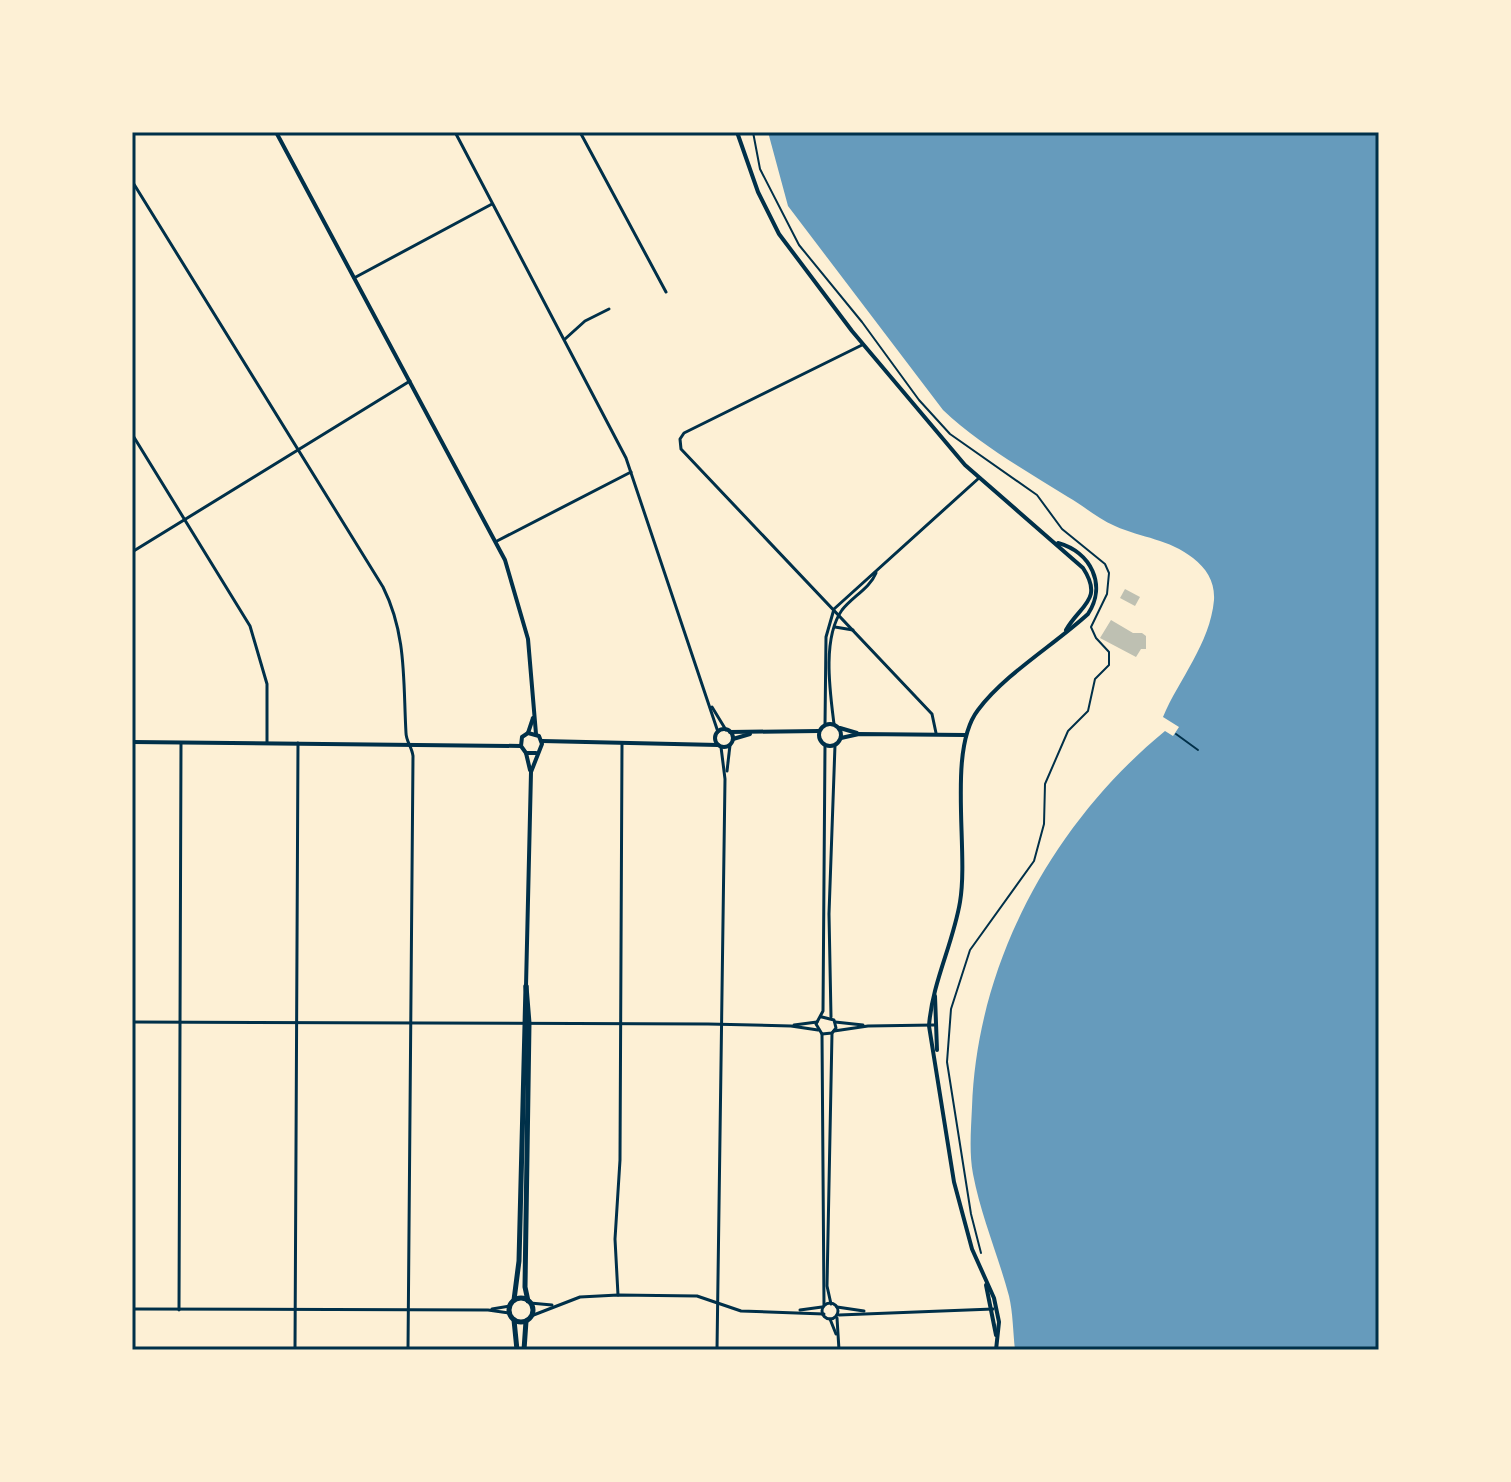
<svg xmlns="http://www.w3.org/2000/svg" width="1511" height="1482" font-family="Quicksand,sans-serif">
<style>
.water{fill:#669bbc}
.building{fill:#bec0b2}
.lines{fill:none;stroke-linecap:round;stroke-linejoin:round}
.path{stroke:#003049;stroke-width:2}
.minor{stroke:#003049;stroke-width:3}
.tertiary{stroke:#003049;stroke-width:4}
.secondary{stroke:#003049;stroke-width:5}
.neatline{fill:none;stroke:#003049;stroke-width:3}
</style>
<rect width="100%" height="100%" fill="#fdf0d5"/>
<path class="water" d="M768,132H1379V1350H1015C1013,1332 1013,1313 1009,1296C998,1255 981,1216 973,1174C969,1153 971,1129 972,1107C977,962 1053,823 1165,731L1173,736L1179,727L1163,717C1179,679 1210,644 1214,600C1215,582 1207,569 1193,558C1169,539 1142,538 1115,526C1098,519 1084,506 1068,497C1025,470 980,445 943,410L788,206Z"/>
<g class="building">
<polygon points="1125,589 1140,597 1135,606 1120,598"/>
<polygon points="1111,620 1133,633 1142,633 1146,636 1146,649 1141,649 1136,657 1100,638"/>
</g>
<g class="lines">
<g class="path">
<polyline points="753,132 760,169 799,245 862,322 919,400 950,434 1037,495 1062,529 1105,564 1109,573 1107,594 1091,627 1096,638 1109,652 1109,665 1095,679 1088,711 1068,731 1045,784 1044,824 1034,861 970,950 951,1009 947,1062 971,1214 981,1253"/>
<polyline points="1176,734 1198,750"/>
</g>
<g class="minor">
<polyline points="455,132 626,458 718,732"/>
<polyline points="580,132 666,292"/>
<path d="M132,181L383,587C407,635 403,681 406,733C406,741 412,747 413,756L408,1350"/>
<polyline points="354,278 492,204"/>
<polyline points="565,339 585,321 609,309"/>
<polyline points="862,345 684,433 680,439 681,449 932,714 936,733"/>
<polyline points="132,434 250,626 267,684 267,743"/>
<polyline points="497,541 631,472"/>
<polyline points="132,552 410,381"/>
<polyline points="835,627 853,630"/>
<polyline points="712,707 726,730"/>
<path d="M834,724C830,692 822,638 842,610C852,597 870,588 876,573"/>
<polyline points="825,725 826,637 834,609 979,478"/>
<polyline points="727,771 730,745"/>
<polyline points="822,1017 834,1020 836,1028 832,1033 822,1034 816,1024 823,1011 825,745"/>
<polyline points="831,1017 829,914 835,745"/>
<polyline points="132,1022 708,1024 791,1026 818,1030"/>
<polyline points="835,1022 863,1025"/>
<polyline points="794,1025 817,1022"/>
<polyline points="834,1031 868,1026 934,1025"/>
<polyline points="822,1034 824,1305"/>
<polyline points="618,1295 615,1239 620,1160 622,744"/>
<polyline points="530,1303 552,1305"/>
<circle cx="830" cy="1311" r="8"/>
<polyline points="831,1304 827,1286 832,1033"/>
<polyline points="837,1307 864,1311"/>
<polyline points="132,1309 488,1310 509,1313"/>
<polyline points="492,1309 510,1306"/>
<polyline points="179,1310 181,743"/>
<polyline points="800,1310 822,1307"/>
<polyline points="839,1315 993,1309"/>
<polyline points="531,1316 580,1297 618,1295 697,1296 741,1311 824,1314"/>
<polyline points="837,1318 839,1350"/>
<polyline points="830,1319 836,1334"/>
<polyline points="295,1350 298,743"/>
<polyline points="717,1350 725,779 721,747"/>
</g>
<g class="tertiary">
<polyline points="276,132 505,560 528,639 536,734"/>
<path d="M737,132L758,192L779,234L852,331L965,465L1083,568C1104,600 1080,605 1066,630"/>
<circle cx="830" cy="735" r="11"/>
<polyline points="840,728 857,733"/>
<circle cx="724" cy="738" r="9"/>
<polyline points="730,732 819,731"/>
<polyline points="528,733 533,718"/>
<polyline points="841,738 859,734 965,735"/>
<polyline points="733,739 750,734"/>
<polyline points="542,741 718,745"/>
<polyline points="132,742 521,746"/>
<polyline points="526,753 530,770"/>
<polyline points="526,986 531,772 542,744 539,736 528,733 522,737 521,746 526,753 536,753"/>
<polyline points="935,996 937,1050"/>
<polyline points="986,1285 996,1335"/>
<path d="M996,1350L999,1322L994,1298L972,1249L954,1182L929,1026C932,983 953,944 960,902C969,850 947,750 978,710C1005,674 1054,645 1088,614C1107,585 1091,552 1058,543"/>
</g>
<g class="secondary">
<polyline points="526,986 529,1023 525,1287 528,1301"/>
<circle cx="521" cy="1310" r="12"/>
<polyline points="514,1300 519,1261 526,986"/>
<polyline points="514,1320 517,1350"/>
<polyline points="524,1350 526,1321"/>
</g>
</g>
<rect width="1511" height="1482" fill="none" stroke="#fdf0d5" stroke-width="268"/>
<rect x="134" y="134" width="1243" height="1214" class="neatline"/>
</svg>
